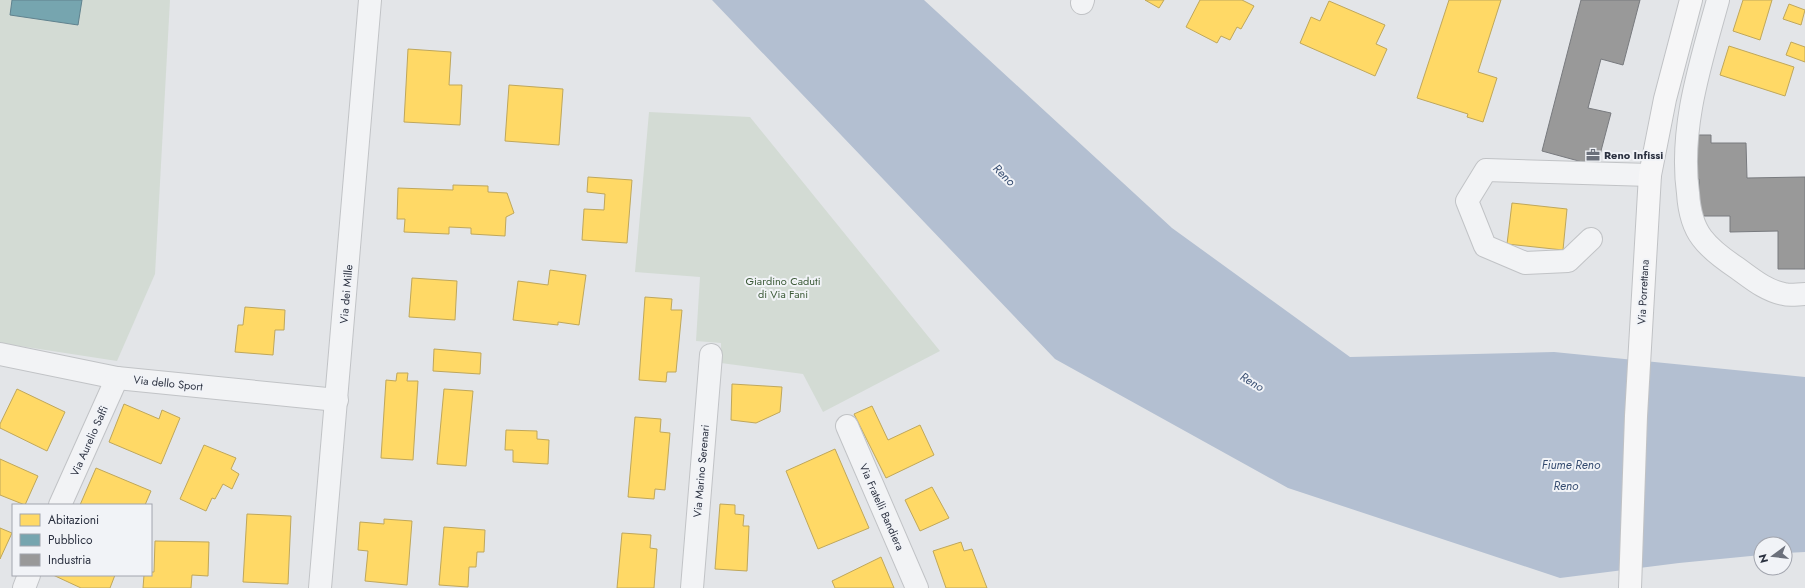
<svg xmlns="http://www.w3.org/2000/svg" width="1805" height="588" font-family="Jost,sans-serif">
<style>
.green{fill:#d3dbd4}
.water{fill:#b3bfd1}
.homes{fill:#ffd966;stroke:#bfa75b}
.public{fill:#76a5af;stroke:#60828e}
.industry{fill:#999;stroke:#787a7e}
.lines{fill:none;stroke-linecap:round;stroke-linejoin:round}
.minor-casing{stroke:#c1c3c6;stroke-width:24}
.major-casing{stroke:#c0c2c5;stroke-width:24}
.minor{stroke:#f2f3f5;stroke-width:22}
.major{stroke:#f6f6f7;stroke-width:22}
.labels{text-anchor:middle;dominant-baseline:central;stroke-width:4;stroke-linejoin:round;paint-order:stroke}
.poi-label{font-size:11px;font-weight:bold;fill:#2b3140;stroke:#f1f3f7;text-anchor:start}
.park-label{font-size:11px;fill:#3d5b39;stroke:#f1f3f7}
.street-label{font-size:11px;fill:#2b3140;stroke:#f1f3f7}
.water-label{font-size:12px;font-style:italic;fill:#374d71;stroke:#f1f3f7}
</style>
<rect width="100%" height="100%" fill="#e3e5e8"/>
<g class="green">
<polygon points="0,0 170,0 155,274 117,361 0,343"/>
<polygon points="649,112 750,117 940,351 823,412 803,374 721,363 721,343 696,341 700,277 635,272"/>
</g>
<polygon class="water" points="712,0 924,0 1172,228 1350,357 1554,352 1805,377 1805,552 1785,553 1785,544 1761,544 1761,555 1679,563 1560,578 1288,488 1055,359"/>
<g class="homes">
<polygon points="1145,0 1164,0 1159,8"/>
<polygon points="1200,0 1242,0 1254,6 1241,29 1237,27 1230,40 1221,36 1217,43 1186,27"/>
<polygon points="1449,0 1501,0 1478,72 1497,78 1483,122 1467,117 1468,114 1417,98"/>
<polygon points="1743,0 1772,0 1760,40 1733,31"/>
<polygon points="1329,1 1385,25 1376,44 1387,49 1375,76 1300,43 1311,17 1320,21"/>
<polygon points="1789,4 1805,10 1801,25 1783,19"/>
<polygon points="1791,42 1805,47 1805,62 1786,55"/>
<polygon points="1729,46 1794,67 1785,96 1720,75"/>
<polygon points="408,49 451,52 449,85 462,85 460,125 404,122"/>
<polygon points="509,85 563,89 559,145 505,141"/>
<polygon points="588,177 632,180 627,243 582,240 584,209 604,210 605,194 587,192"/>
<polygon points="453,185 488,186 488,192 507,193 514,213 506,217 505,236 471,234 471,228 449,227 449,234 404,232 405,219 397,219 398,188 453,190"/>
<polygon points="1512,203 1567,209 1563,250 1507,244"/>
<polygon points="550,270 586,275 579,325 558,322 558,325 513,320 518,281 548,285"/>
<polygon points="412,278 457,281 455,320 409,317"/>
<polygon points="645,297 672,299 671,310 682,310 676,372 667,372 666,382 639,380"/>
<polygon points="245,307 285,310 284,330 275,330 273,355 235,352 238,325 243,325"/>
<polygon points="434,349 481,353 480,374 433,371"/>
<polygon points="397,373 408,373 407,381 418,381 413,460 381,458 386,380 396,381"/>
<polygon points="732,384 782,387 780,412 756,423 731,420"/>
<polygon points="17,389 65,412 47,451 0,428 0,424"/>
<polygon points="444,389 473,391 466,466 437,464"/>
<polygon points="124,404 159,419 162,410 180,418 161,464 109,442"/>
<polygon points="872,406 888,440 920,425 934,455 886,478 854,414"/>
<polygon points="635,417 661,419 660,432 670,433 665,490 655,489 654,499 628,497"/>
<polygon points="506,430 537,431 537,439 549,440 548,464 513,462 513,450 505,450"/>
<polygon points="204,445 236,458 231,469 239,474 232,489 223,484 215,499 212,498 206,511 180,499"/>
<polygon points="835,449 869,528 818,549 786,471"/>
<polygon points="0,459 38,476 25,505 0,495"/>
<polygon points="96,468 151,491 145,505 80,505"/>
<polygon points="932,487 949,518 920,531 905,500"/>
<polygon points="720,504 735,505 735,514 744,515 743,526 749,526 747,571 715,569"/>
<polygon points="247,514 291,516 288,584 243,582"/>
<polygon points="384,519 412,521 407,585 365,581 368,551 358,550 360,522 384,524"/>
<polygon points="444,527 485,530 484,552 477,552 476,567 469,567 468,587 439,585"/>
<polygon points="0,528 12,533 0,559"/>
<polygon points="622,533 651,535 650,548 657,549 654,588 617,588"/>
<polygon points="155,541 209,542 208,576 192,575 191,588 143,588 144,575 151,575 151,572 154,572"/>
<polygon points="961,542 964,551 972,549 987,588 946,588 933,551"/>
<polygon points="881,557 894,588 835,588 832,581"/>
<polygon points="53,575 115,575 110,588 81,588"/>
</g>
<polygon class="public" points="12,0 82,0 78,25 10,15"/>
<g class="industry">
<polygon points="1581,0 1640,0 1623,65 1601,59 1588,108 1611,113 1597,166 1542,151"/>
<polygon points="1694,135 1711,135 1711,143 1746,143 1747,178 1805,177 1805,269 1778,269 1778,231 1730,232 1730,216 1700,216 1699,179 1695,179"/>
</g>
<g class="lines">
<g class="minor-casing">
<g id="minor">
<path d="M1718,0C1701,62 1679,128 1688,193C1689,209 1692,225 1702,238C1711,250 1725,260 1737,268C1751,278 1766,291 1784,294C1790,296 1798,294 1805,294"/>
<polyline points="1082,3 1083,0"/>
<polyline points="1591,239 1568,261 1525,263 1485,246 1467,201 1486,170 1650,175"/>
<polyline points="0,354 117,378 337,400"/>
<polyline points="847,426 917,588"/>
<polyline points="60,505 117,378"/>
<polyline points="24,588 29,575"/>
<polyline points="320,588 370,0"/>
<polyline points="692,588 711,355"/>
</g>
</g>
<g class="major-casing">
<polyline id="major" points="1630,588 1636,416 1650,175 1665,99 1691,0"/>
</g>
<use href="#minor" class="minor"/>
<use href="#major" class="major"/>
</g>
<defs>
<g id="office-bare" transform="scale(1.08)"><path d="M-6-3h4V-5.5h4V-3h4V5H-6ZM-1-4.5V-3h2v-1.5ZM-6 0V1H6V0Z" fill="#6b707b" stroke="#f1f3f7" stroke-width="2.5" paint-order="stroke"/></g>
</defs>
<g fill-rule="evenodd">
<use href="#office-bare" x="1593" y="155"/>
</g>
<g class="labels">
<g class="poi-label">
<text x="1604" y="155">Reno Infissi</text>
</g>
<g class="park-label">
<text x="783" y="281">Giardino Caduti<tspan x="783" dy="13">di Via Fani</tspan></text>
</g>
<g class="street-label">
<text transform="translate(1643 292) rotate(-87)">Via Porrettana</text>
<text transform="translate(346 294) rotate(-85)">Via dei Mille</text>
<text transform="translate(168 383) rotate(6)">Via dello Sport</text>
<text transform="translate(89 441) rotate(-66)">Via Aurelio Saffi</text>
<text transform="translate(701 471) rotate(-85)">Via Marino Serenari</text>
<text transform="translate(882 507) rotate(66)">Via Fratelli Bandiera</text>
</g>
<g class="water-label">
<text transform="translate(1004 175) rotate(44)">Reno</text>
<text transform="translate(1252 382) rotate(31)">Reno</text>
<text x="1571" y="465">Fiume Reno</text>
<text x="1566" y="486">Reno</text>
</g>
</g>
<rect x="12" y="504" width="140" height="72" fill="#f1f3f7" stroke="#a2a5ae"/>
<rect x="20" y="514" width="20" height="12" fill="#ffd966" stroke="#a2a5ae"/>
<text x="48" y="524" font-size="12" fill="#2b3140">Abitazioni</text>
<rect x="20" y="534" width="20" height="12" fill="#76a5af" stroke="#a2a5ae"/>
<text x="48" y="544" font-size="12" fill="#2b3140">Pubblico</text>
<rect x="20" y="554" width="20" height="12" fill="#999999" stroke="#a2a5ae"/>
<text x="48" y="564" font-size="12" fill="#2b3140">Industria</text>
<g transform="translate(1773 556) rotate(255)"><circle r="19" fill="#f1f3f7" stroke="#a2a5ae"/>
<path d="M0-3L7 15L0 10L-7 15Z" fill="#6b707b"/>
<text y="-6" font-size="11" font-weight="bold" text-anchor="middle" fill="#2b3140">N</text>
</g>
</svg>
